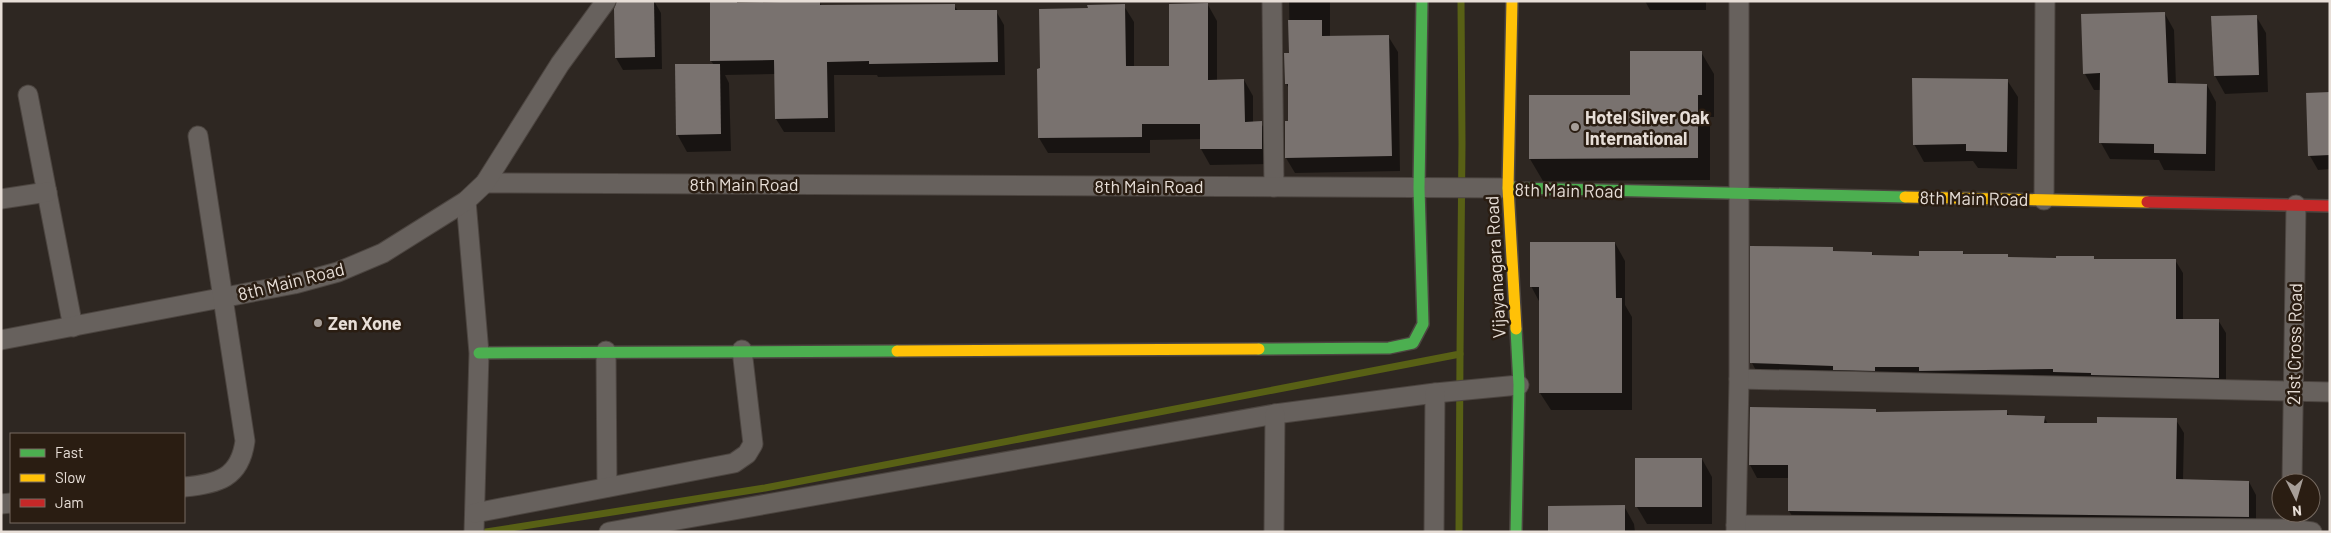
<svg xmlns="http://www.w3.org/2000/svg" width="2331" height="533" font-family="Barlow,sans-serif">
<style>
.shadow{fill:#0007}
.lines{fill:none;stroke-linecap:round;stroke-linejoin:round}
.stream{stroke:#586015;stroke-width:7}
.building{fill:#79726f}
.street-casing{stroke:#4c4540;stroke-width:21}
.fast-casing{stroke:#4c4540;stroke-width:14}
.slow-casing{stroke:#4c4540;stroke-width:14}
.jam-casing{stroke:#4c4540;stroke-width:14}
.street{stroke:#67615d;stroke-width:19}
.fast{stroke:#4caf50;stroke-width:11}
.slow{stroke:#ffc107;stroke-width:11}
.jam{stroke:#c62828;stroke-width:11}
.poi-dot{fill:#a69e98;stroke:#2a1d12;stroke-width:2}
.labels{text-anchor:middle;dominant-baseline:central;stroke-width:5;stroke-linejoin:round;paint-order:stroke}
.poi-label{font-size:18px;font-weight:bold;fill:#e7ded7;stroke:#2a1d12;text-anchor:start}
.street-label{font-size:18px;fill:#e7ded7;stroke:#2a1d12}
</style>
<rect width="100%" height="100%" fill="#2e2722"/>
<g class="shadow">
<polygon points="654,1 661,13 662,69 623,70 616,58 618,2"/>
<polygon points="1289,1 1341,1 1330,2 1330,37 1388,36 1398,52 1400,171 1295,173 1286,158 1290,122 1289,89 1286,83 1290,55"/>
<polygon points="1645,1 1706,1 1706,10 1650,10"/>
<polygon points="819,2 822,6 954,5 958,11 996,11 1004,25 1005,75 878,77 877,75 834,75 835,132 784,132 776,119 775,74 725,75 729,83 731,151 687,152 677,134 714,65 711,61 711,3 737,5"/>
<polygon points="1208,5 1217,21 1217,81 1244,80 1253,96 1253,123 1261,123 1270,139 1271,164 1210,165 1201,149 1201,139 1150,140 1150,153 1048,153 1039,138 1041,70 1089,9 1124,6 1134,22 1134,67 1170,67"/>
<polygon points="2165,14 2174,30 2176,85 2207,85 2216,102 2215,171 2164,170 2159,160 2110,159 2101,143 2101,90 2094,90 2085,74"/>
<polygon points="2256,16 2266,33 2268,92 2225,94 2215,76 2213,17"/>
<polygon points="1701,52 1714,74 1714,117 1710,117 1710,180 1543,181 1530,159"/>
<polygon points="2007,80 2018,97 2017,169 1978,168 1973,161 1924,162 1914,144"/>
<polygon points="2330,93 2330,169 2318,170 2310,156"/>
<polygon points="1615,243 1625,261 1625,305 1632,317 1632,410 1551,410 1540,393 1540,303 1531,286"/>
<polygon points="1832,249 1835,253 1872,253 1874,257 1920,257 1963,252 1964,255 2007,255 2009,259 2093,257 2095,260 2175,260 2183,273 2183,320 2218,320 2226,333 2226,391 1759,376 1752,363"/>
<polygon points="1875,410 1877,413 2006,411 2010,417 2044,417 2048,424 2099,425 2176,420 2184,433 2183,480 2249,482 2256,495 2256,530 1797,524 1789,511 1790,478 1757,478 1750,465"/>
<polygon points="1702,459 1712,477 1712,524 1647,524 1637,507"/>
<polygon points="1624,506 1634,524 1635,532 1549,532"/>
</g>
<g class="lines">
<g class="stream">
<polyline points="486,532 765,488 1460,354 1462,144 1461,1"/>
<polyline points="1459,532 1460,354"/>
</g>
</g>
<g class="building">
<polygon points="617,1 654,1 655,57 615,58 614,9"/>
<polygon points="737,1 737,3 820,1 820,5 955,4 955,10 997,10 998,62 869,64 869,61 827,62 828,118 775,119 774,60 710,61 710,2"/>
<polygon points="1208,3 1208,80 1244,79 1245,122 1262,121 1262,149 1200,149 1200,124 1142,124 1142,137 1038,138 1037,69 1040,68 1039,9 1088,8 1087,5 1125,4 1126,66 1169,66 1169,4"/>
<polygon points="2165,12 2168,83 2207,84 2206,154 2154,153 2154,144 2099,143 2100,73 2083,74 2081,14"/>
<polygon points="2257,15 2259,75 2214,76 2211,16"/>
<polygon points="1288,20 1322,20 1322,36 1389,35 1392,156 1285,158 1285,121 1288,121 1288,84 1285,84 1284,53 1289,53"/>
<polygon points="1630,51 1702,51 1702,95 1698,95 1698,158 1529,159 1529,95 1630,95"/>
<polygon points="675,64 720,64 721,134 676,135"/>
<polygon points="1912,78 2008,79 2007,152 1966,151 1966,144 1913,145"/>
<polygon points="2330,92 2330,155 2308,156 2306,93"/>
<polygon points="1530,242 1615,242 1616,298 1622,298 1622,393 1539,393 1539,287 1530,287"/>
<polygon points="1750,246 1833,247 1833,251 1872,252 1872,255 1919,256 1919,251 1963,251 1963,254 2008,254 2008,257 2056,258 2056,256 2094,256 2094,259 2176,259 2176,319 2219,319 2219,378 2091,375 2091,373 2053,372 2053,369 1919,371 1919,367 1875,367 1875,371 1833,370 1833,366 1750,363"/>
<polygon points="1750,407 1876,409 1876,412 2007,410 2007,415 2045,416 2044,423 2097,423 2097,417 2177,418 2176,479 2249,481 2249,517 1788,511 1788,465 1749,465"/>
<rect x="1635" y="458" width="67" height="49"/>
<polygon points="1625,505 1625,532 1548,532 1548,506"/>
</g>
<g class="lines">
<g class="street-casing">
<g id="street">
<polyline points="1272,1 1274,187"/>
<polyline points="28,95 73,327"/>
<polyline points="485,183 1508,188"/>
<polyline points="1,199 47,192"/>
<polyline points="2044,200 2045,1"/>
<polyline points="466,201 479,353 474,532"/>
<polyline points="1,340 294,284 338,272 383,253 466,201 485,183 560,64 606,1"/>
<polyline points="606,351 607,487"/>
<polyline points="1739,379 2330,392"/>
<polyline points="2292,483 2296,205"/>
<path d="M184,487C218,484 240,478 245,441L198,136"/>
<polyline points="1,504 11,503"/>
<polyline points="475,513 734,463 747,454 753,444 742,350"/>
<polyline points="1736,525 2291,529 2312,532"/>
<polyline points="609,532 1275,414 1435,393 1519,385"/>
<polyline points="1274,532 1275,414"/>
<polyline points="1434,532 1435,393"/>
<polyline points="1736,532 1739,379 1739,1"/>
</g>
</g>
<g class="fast-casing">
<g id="fast">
<polyline points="1508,188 1905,197"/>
<polyline points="1516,329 1519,385 1516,532"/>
<polyline points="1259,349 1389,348 1413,343 1423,324 1419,188 1422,1"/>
<polyline points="479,353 897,351"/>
</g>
</g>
<g class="slow-casing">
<g id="slow">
<polyline points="1512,1 1508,188 1516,329"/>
<polyline points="1905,197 2147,202"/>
<polyline points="897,351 1259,349"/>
</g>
</g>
<g class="jam-casing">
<polyline id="jam" points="2147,202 2330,206"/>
</g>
<use href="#street" class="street"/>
<use href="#fast" class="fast"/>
<use href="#slow" class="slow"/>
<use href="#jam" class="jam"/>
</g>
<g class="poi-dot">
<circle cx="1575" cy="127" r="5"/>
<circle cx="318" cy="323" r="5"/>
</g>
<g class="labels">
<g class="poi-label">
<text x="1585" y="117">Hotel Silver Oak<tspan x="1585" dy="21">International</tspan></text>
<text x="328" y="323">Zen Xone</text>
</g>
<g class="street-label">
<text x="744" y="184">8th Main Road</text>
<text x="1149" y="186">8th Main Road</text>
<text transform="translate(1569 190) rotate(1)">8th Main Road</text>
<text transform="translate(1974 198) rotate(1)">8th Main Road</text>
<text transform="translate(1495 267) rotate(-93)">Vijayanagara Road</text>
<text transform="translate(291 281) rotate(-14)">8th Main Road</text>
<text transform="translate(2294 344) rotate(-89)">21st Cross Road</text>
</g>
</g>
<rect width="2331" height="533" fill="none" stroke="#e7ded7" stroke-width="5"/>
<rect x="10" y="433" width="175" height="90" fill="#2a1d12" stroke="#766a61"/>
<rect x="20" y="449" width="25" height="8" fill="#4caf50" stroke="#766a61"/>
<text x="55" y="458" font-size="15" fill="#e7ded7">Fast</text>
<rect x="20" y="474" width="25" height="8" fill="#ffc107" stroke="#766a61"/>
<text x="55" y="483" font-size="15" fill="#e7ded7">Slow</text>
<rect x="20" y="499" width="25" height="8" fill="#c62828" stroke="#766a61"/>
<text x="55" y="508" font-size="15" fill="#e7ded7">Jam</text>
<g transform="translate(2296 498) rotate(175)"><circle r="24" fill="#2a1d12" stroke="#766a61"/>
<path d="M0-4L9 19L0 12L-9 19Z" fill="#a69e98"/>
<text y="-8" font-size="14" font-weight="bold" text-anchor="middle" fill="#e7ded7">N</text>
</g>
</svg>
